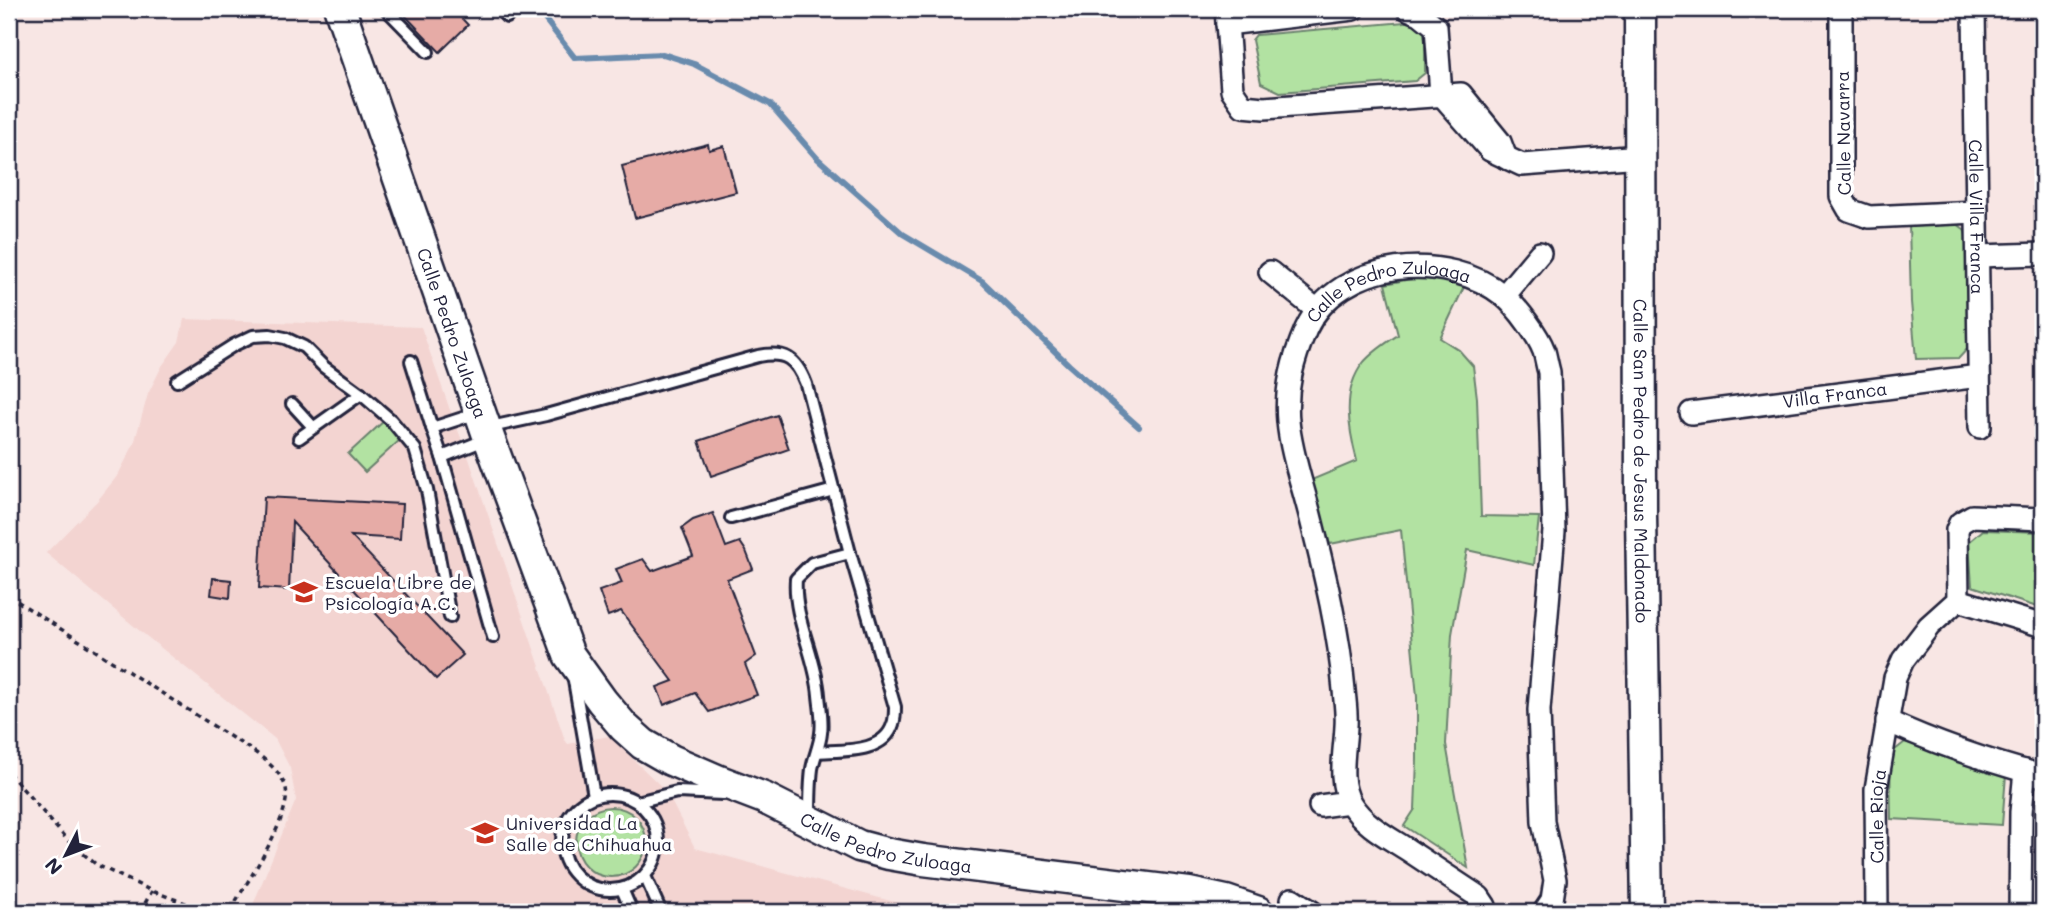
<svg xmlns="http://www.w3.org/2000/svg" width="2052" height="921" font-family="Mali,sans-serif">
<style>
.built{fill:#f3d4d1}
.green{fill:#b2e2a2;stroke:#6a826e;stroke-width:2}
.lines{fill:none;stroke-linecap:round;stroke-linejoin:round}
.stream{stroke:#698bad;stroke-width:6}
.building{fill:#e6aba6;stroke:#22223b;stroke-width:2}
.lane-casing{stroke:#22223b;stroke-width:16}
.street-casing{stroke:#22223b;stroke-width:26}
.secondary-casing{stroke:#22223b;stroke-width:35}
.path{stroke:#22223b;stroke-width:3.5;stroke-dasharray:5 5;stroke-linecap:butt}
.lane{stroke:#fff;stroke-width:10}
.street{stroke:#fff;stroke-width:21}
.secondary{stroke:#fff;stroke-width:30}
.labels{text-anchor:middle;dominant-baseline:central;stroke-width:7;stroke-linejoin:round;paint-order:stroke}
.street-label{font-size:18px;fill:#22223b;stroke:#fff}
.poi-label{font-size:18px;fill:#22223b;stroke:#fff;text-anchor:start}
</style>
<rect width="100%" height="100%" fill="#f8e6e4"/>
<filter id="ink" filterUnits="userSpaceOnUse"><feTurbulence type="fractalNoise" baseFrequency=".0143" numOctaves="2"/><feDisplacementMap in="SourceGraphic" scale="14" xChannelSelector="R" yChannelSelector="G"/><feConvolveMatrix kernelMatrix="1 2 1 2 8 2 1 2 1" color-interpolation-filters="sRGB"/></filter>
<g filter="url(#ink)">
<polygon class="built" points="184,319 421,327 450,410 467,453 565,740 568,744 609,736 666,791 695,848 909,906 963,912 250,912 296,800 290,768 275,739 140,631 46,553 98,500 118,475 134,444 148,394 162,366 179,342"/>
<g class="green">
<polygon points="1416,21 1425,30 1425,73 1415,81 1280,92 1261,83 1252,40 1256,35"/>
<polygon points="1954,222 1964,229 1967,239 1969,347 1959,358 1916,359 1911,302 1909,224"/>
<path d="M1421,277L1443,280L1464,287L1440,338L1459,350L1473,366L1477,398L1481,516L1539,517L1534,565L1467,550L1452,634L1446,744L1468,868L1404,826L1415,809L1417,759V697L1401,530L1330,544L1309,481L1357,461C1349,430 1341,391 1363,363C1372,352 1386,343 1398,335L1385,284Z"/>
<polygon points="385,420 401,439 365,472 348,454"/>
<polygon points="1983,530 2042,532 2043,609 1972,586 1969,542"/>
<polygon points="1905,742 2006,775 2002,825 1891,819 1890,754"/>
<circle cx="611" cy="842" r="35"/>
</g>
<g class="lines">
<polyline class="stream" points="537,9 575,58 663,54 694,64 770,104 817,158 903,234 982,281 1069,365 1139,427"/>
</g>
<g class="building">
<polygon points="399,9 453,9 468,25 440,52"/>
<polygon points="708,144 709,150 724,146 736,192 635,218 622,166"/>
<polygon points="777,415 789,449 711,476 699,441"/>
<polygon points="264,497 402,504 400,539 351,536 463,655 436,679 292,522 289,590 259,588"/>
<polygon points="713,513 726,547 740,542 746,551 753,569 727,579 756,656 745,664 757,695 709,712 695,693 664,705 657,687 673,681 621,611 608,616 599,591 622,583 616,569 643,559 652,571 693,556 682,528 693,520"/>
<polygon points="213,578 231,580 230,598 211,595"/>
</g>
<g class="lines">
<g class="lane-casing">
<g id="lane">
<polyline points="386,9 428,52"/>
<polyline points="499,9 507,17"/>
<polyline points="411,361 432,428 478,413"/>
<polyline points="177,381 234,345 253,336 270,335 285,338 304,347 324,367 361,394 391,420 415,449 427,490 450,617"/>
<polyline points="292,404 313,427"/>
<polyline points="432,428 442,457 487,439"/>
<path d="M486,428L546,415L758,356C785,351 796,358 806,384L850,553L895,707C895,712 895,719 893,724C884,754 842,750 817,752"/>
<polyline points="299,438 361,394"/>
<polyline points="442,457 493,637"/>
<polyline points="731,518 834,490"/>
<polyline points="573,675 594,796"/>
<circle cx="610" cy="842" r="48"/>
<polyline points="637,802 677,792 723,794"/>
<path d="M810,818C810,801 810,785 812,769C814,757 820,745 821,733C823,721 820,707 819,695C816,656 793,618 796,579L812,563L850,553"/>
<polyline points="645,876 661,912"/>
<polyline points="622,889 632,912"/>
</g>
</g>
<g class="street-casing">
<g id="street">
<polyline points="1226,9 1232,90 1243,106 1264,108 1461,94 1500,142 1506,158"/>
<polyline points="1408,9 1420,14 1436,27 1441,94 1490,150 1522,165 1641,156"/>
<polyline points="1841,9 1841,196 1849,210 1869,217 1977,212"/>
<path id="s1" d="M1974,9L1980,427"/>
<polyline points="1227,24 1353,9"/>
<polyline points="1978,256 2043,254"/>
<polyline points="1270,272 1317,310"/>
<polyline points="1504,296 1540,253"/>
<path id="s2" d="M1691,413L1979,376"/>
<polyline points="1958,600 2043,626"/>
<path d="M1887,721C1937,744 1990,762 2043,776"/>
<polyline points="1320,806 1349,802"/>
<polyline points="1292,899 1312,912"/>
<path id="s3" d="M1483,912L1485,906L1479,897C1455,881 1432,866 1408,850C1388,837 1364,825 1351,804C1337,782 1345,751 1346,726C1347,714 1345,702 1344,690C1339,632 1325,575 1311,519C1303,486 1291,454 1288,421C1285,388 1293,359 1306,329C1339,258 1448,250 1504,296C1518,308 1538,335 1544,351C1546,358 1547,365 1549,372L1554,531L1539,710L1543,822L1555,880L1552,900L1544,912"/>
<path id="s4" d="M1877,912L1876,789L1895,678L1903,660L1929,626L1958,600L1957,530L1960,523L1972,516L2043,519"/>
<polyline points="2020,912 2021,812 2025,771"/>
</g>
</g>
<g class="secondary-casing">
<g id="secondary">
<path id="s5" d="M340,9L489,438L569,655L602,701L624,727L643,744L671,760L717,780L764,798L859,846L889,854L923,860L1189,893L1226,901L1258,912"/>
<path id="s6" d="M1640,9L1641,514L1647,912"/>
</g>
</g>
<g class="path">
<path d="M9,596L256,753C268,762 279,771 285,785C296,812 244,887 229,912"/>
<polyline points="9,773 70,843 97,865 152,891 210,912"/>
<polyline points="9,904 12,912"/>
<polyline points="140,912 152,891"/>
</g>
<use href="#lane" class="lane"/>
<use href="#street" class="street"/>
<use href="#secondary" class="secondary"/>
</g>
</g>
<defs>
<g id="university-bare" transform="scale(2.1)"><path d="M0-5L7-2L0 1L-7-2ZM-4 1L0 2.5L4 1V4Q0 6-4 4Z" fill="#c8321e" stroke="#fff" stroke-width="2.5" paint-order="stroke"/></g>
</defs>
<g fill-rule="evenodd">
<use href="#university-bare" x="304" y="592"/>
<use href="#university-bare" x="485" y="833"/>
</g>
<g class="labels">
<g class="street-label">
<text transform="translate(1843 133) rotate(-91)">Calle Navarra</text>
<text stroke="none"><textPath href="#s1" startOffset="208">Calle Villa Franca</textPath></text>
<text stroke="none"><textPath href="#s3" startOffset="761">Calle Pedro Zuloaga</textPath></text>
<text stroke="none"><textPath href="#s5" startOffset="343">Calle Pedro Zuloaga</textPath></text>
<text stroke="none"><textPath href="#s2" startOffset="145">Villa Franca</textPath></text>
<text stroke="none"><textPath href="#s6" startOffset="452">Calle San Pedro de Jesus Maldonado</textPath></text>
<text stroke="none"><textPath href="#s4" startOffset="96">Calle Rioja</textPath></text>
<text stroke="none"><textPath href="#s5" startOffset="1066">Calle Pedro Zuloaga</textPath></text>
</g>
<g class="poi-label">
<text x="325" y="582">Escuela Libre de<tspan x="325" dy="21">Psicología A.C.</tspan></text>
<text x="506" y="823">Universidad La<tspan x="506" dy="21">Salle de Chihuahua</tspan></text>
</g>
</g>
<rect width="2052" height="921" fill="none" stroke="#fff" stroke-width="35"/>
<rect x="18" y="18" width="2017" height="886" fill="none" stroke="#22223b" stroke-width="2.5" filter="url(#ink)"/>
<g transform="translate(66 855) rotate(228)" stroke="#ffffff" stroke-width="5" paint-order="stroke">
<path d="M0-5L12 26L0 18L-12 26Z" fill="#22223b"/>
<text y="-10" font-size="19" font-weight="bold" text-anchor="middle" fill="#22223b">N</text>
</g>
</svg>
